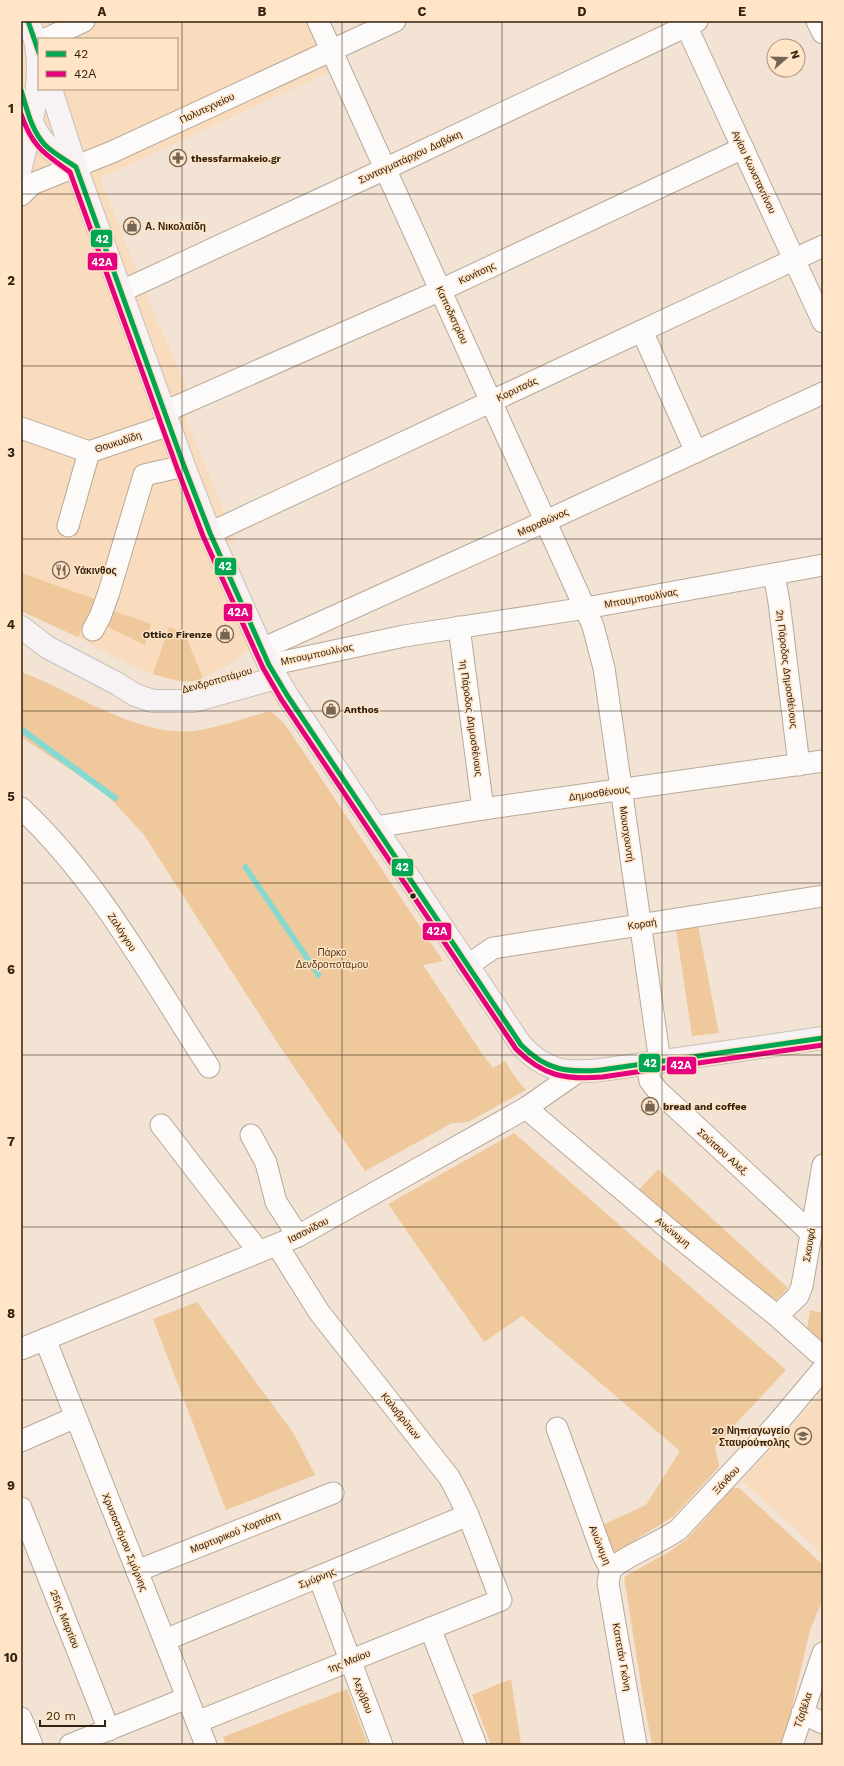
<svg xmlns="http://www.w3.org/2000/svg" width="844" height="1766" font-family="'Work Sans',sans-serif">
<style>
.built{fill:#f9dcbd;fill-rule:evenodd}
.green{fill:#efc89b}
.water{fill:#86d9d0}
.lines{fill:none;stroke-linecap:round;stroke-linejoin:round}
.stream{stroke:#86d9d0;stroke-width:6}
.minor-casing{stroke:#b8a99a;stroke-width:23}
.major-casing{stroke:#c9c0b7;stroke-width:24}
.minor{stroke:#fdfbf9;stroke-width:21}
.major{stroke:#f7f2f4;stroke-width:22}
.bus-1-casing{stroke:#ffe4c7;stroke-width:8}
.bus-2-casing{stroke:#ffe4c7;stroke-width:8}
.bus-1{stroke:#00a651;stroke-width:5}
.bus-2{stroke:#e5007d;stroke-width:5}
.grid{fill:none;stroke:#32220f;stroke-width:1;stroke-opacity:0.55}
.bus-dot{fill:#32220f;stroke:#ffe4c7;stroke-width:1.5}
.labels{text-anchor:middle;dominant-baseline:central;stroke-width:3;stroke-linejoin:round;paint-order:stroke}
.street-label{font-size:10px;fill:#32220f;stroke:#ffe4c7}
.poi-label{font-size:10px;font-weight:bold;fill:#32220f;stroke:#ffe4c7;text-anchor:start}
.park-label{font-size:10px;fill:#553710;stroke:#ffe4c7}
.line-badge{stroke:#ffe4c7;stroke-width:1.5}
.badge-label{font-size:11px;text-anchor:middle;font-weight:bold;fill:#fff}
.neatline{fill:none;stroke:#32220f;stroke-width:1.5}
.grid-label{font-size:13px;text-anchor:middle;font-weight:bold;fill:#32220f}
</style>
<rect width="100%" height="100%" fill="#f2e3d4"/>
<g class="built">
<path d="M21,21H323L343,66L100,178L145,292L184,381L195,410L184,414L236,540L228,544L269,635L227,666L196,681H176L133,667L74,635L21,610ZM39,39H177V89H39Z"/>
<polygon points="823,1391 823,1554 742,1481"/>
</g>
<g class="green">
<polygon points="21,573 95,599 78,637 21,611"/>
<polygon points="114,611 151,624 145,645 108,627"/>
<path d="M169,627L184,632L203,678C186,685 170,679 153,674Z"/>
<path d="M21,672C73,691 137,737 193,731C219,728 244,718 270,711L284,723L443,961L423,965L483,1055L493,1068L505,1061L515,1077L526,1090L468,1122L452,1123L365,1171L279,1045L144,835L110,798L88,781L21,737Z"/>
<polygon points="698,926 719,1033 692,1036 676,929"/>
<polygon points="514,1133 786,1370 715,1446 719,1467 674,1516 609,1556 598,1527 646,1505 680,1451 522,1316 484,1342 388,1204"/>
<polygon points="658,1169 788,1288 769,1307 637,1192"/>
<polygon points="197,1302 294,1434 315,1475 226,1510 153,1319"/>
<polygon points="810,1310 823,1313 823,1344 806,1336"/>
<polygon points="733,1488 739,1488 823,1565 823,1599 810,1630 783,1745 652,1745 643,1697 624,1577 669,1552 687,1539"/>
<polygon points="511,1679 521,1745 491,1745 472,1695"/>
<polygon points="347,1689 368,1745 226,1745 223,1737"/>
</g>
<polygon class="water" points="246,863 322,975 318,979 242,867"/>
<g class="lines">
<polyline class="stream" points="21,729 115,798"/>
<g class="minor-casing">
<g id="minor">
<polyline points="318,21 593,626 604,668 660,1062"/>
<polyline points="684,21 823,322"/>
<polyline points="817,21 823,33"/>
<polyline points="46,39 84,21"/>
<polyline points="21,195 32,184 112,152 395,21"/>
<polyline points="122,291 385,169 697,21"/>
<polyline points="642,331 696,452"/>
<polyline points="164,412 441,290 743,148"/>
<polyline points="21,428 89,452 169,425"/>
<polyline points="68,526 89,452"/>
<polyline points="210,533 823,246"/>
<polyline points="774,574 779,602 799,765"/>
<polyline points="459,627 483,809"/>
<polyline points="93,630 100,617 109,592 144,475 184,466"/>
<polyline points="262,649 546,521 823,393"/>
<polyline points="269,665 404,636 586,608 823,565"/>
<path d="M21,808C99,881 151,978 209,1067"/>
<polyline points="376,827 483,809 823,761"/>
<polyline points="467,966 493,948 823,896"/>
<polyline points="647,1063 650,1081 658,1091 811,1233"/>
<polyline points="526,1108 671,1231 777,1316 817,1352 823,1354"/>
<polyline points="161,1125 259,1252"/>
<polyline points="251,1135 266,1163 276,1202 298,1236"/>
<polyline points="777,1316 798,1296 802,1286 823,1165"/>
<polyline points="45,1339 206,1745"/>
<polyline points="21,1349 298,1236 526,1108 576,1073"/>
<polyline points="557,1428 603,1555 611,1570"/>
<polyline points="21,1441 76,1417"/>
<polyline points="21,1508 109,1730"/>
<polyline points="137,1571 333,1493"/>
<polyline points="319,1577 382,1745"/>
<polyline points="430,1628 476,1745"/>
<polyline points="165,1640 468,1515"/>
<polyline points="802,1713 823,1723"/>
<polyline points="21,1718 32,1745"/>
<path d="M197,1722L501,1600C484,1559 471,1515 449,1477L319,1312L277,1245"/>
<polyline points="70,1745 187,1698"/>
<path d="M636,1745L608,1583C609,1579 609,1574 611,1570C620,1558 664,1541 679,1529L775,1426L823,1369"/>
<polyline points="792,1745 823,1653"/>
</g>
</g>
<g class="major-casing">
<g id="major">
<path d="M51,89L76,167L184,466L210,533L253,629L269,665L287,695L521,1045C545,1071 566,1074 601,1070L823,1038"/>
<path d="M29,115C39,142 52,152 76,167"/>
<path d="M21,167C30,129 43,83 36,45C35,37 31,29 28,21"/>
<polyline points="21,627 47,647 118,684 135,695 153,701 194,701 276,678"/>
</g>
</g>
<use href="#minor" class="minor"/>
<use href="#major" class="major"/>
<g class="bus-1-casing">
<g id="bus-1">
<polyline points="28,21 39,53"/>
<path d="M21,90C27,109 31,130 45,145C54,154 66,160 76,167L184,466L210,533L269,665L287,695L521,1045C546,1070 566,1073 601,1070L823,1038"/>
</g>
</g>
<g class="bus-2-casing">
<path id="bus-2" d="M21,114C32,146 43,153 70,172L177,468L203,536L263,668L281,699L516,1049C543,1076 565,1080 602,1077L823,1045"/>
</g>
<use href="#bus-1" class="bus-1"/>
<use href="#bus-2" class="bus-2"/>
</g>
<path class="grid" d="M182,21V1745M342,21V1745M502,21V1745M662,21V1745M21,194H823M21,366H823M21,539H823M21,711H823M21,883H823M21,1055H823M21,1227H823M21,1400H823M21,1572H823"/>
<defs>
<g id="pharmacy-ring" transform="scale(0.9)"><circle r="9.5" fill="#ffe4c7" stroke="#756654" stroke-width="1.5"/><path d="M-2-6h4v4h4v4h-4v4h-4v-4h-4v-4h4Z" fill="#756654"/></g>
<g id="shop-ring" transform="scale(0.9)"><circle r="9.5" fill="#ffe4c7" stroke="#756654" stroke-width="1.5"/><path d="M-5-2.5h2.3a2.7 3.5 0 0 1 5.4 0H5L5.5 6h-11ZM-1.5-2.5h3a1.5 2.3 0 0 0-3 0Z" fill="#756654"/></g>
<g id="restaurant-ring" transform="scale(0.9)"><circle r="9.5" fill="#ffe4c7" stroke="#756654" stroke-width="1.5"/><path d="M-5-6h1v4h1v-4h1v4h1v-4h1v5L-1.5 .5V6h-2V.5L-5-1ZM5-6V6H3V1.5H1.5Q1.5-4 5-6Z" fill="#756654"/></g>
<g id="school-ring" transform="scale(0.9)"><circle r="9.5" fill="#ffe4c7" stroke="#756654" stroke-width="1.5"/><path d="M0-5L7-2L0 1L-7-2ZM-4 1L0 2.5L4 1V4Q0 6-4 4Z" fill="#756654"/></g>
</defs>
<g fill-rule="evenodd">
<use href="#pharmacy-ring" x="178" y="158"/>
<use href="#shop-ring" x="132" y="226"/>
<use href="#restaurant-ring" x="61" y="570"/>
<use href="#shop-ring" x="225" y="634"/>
<use href="#shop-ring" x="331" y="709"/>
<use href="#shop-ring" x="650" y="1106"/>
<use href="#school-ring" x="803" y="1436"/>
</g>
<circle class="bus-dot" cx="413" cy="896" r="3.5"/>
<g class="labels">
<g class="street-label">
<text transform="translate(207 108) rotate(-25)">Πολυτεχνείου</text>
<text transform="translate(410 157) rotate(-25)">Συνταγματάρχου Δαβάκη</text>
<text transform="translate(754 172) rotate(65)">Αγίου Κωνσταντίνου</text>
<text transform="translate(477 273) rotate(-25)">Κονίτσης</text>
<text transform="translate(452 315) rotate(65)">Καποδιστρίου</text>
<text transform="translate(517 389) rotate(-25)">Κορυτσάς</text>
<text transform="translate(118 442) rotate(-18)">Θουκυδίδη</text>
<text transform="translate(543 522) rotate(-24)">Μαραθώνος</text>
<text transform="translate(641 598) rotate(-10)">Μπουμπουλίνας</text>
<text transform="translate(317 654) rotate(-12)">Μπουμπουλίνας</text>
<text transform="translate(787 669) rotate(83)">2η Πάροδος Δημοσθένους</text>
<text transform="translate(217 680) rotate(-16)">Δενδροποτάμου</text>
<text transform="translate(471 718) rotate(82)">1η Πάροδος Δημοσθένους</text>
<text transform="translate(599 793) rotate(-8)">Δημοσθένους</text>
<text transform="translate(627 834) rotate(82)">Μουσχουντή</text>
<text transform="translate(642 924) rotate(-9)">Κοραή</text>
<text transform="translate(122 932) rotate(57)">Ζαλόγγου</text>
<text transform="translate(723 1152) rotate(42)">Σούτσου Αλεξ.</text>
<text transform="translate(308 1230) rotate(-27)">Ιασονίδου</text>
<text transform="translate(673 1232) rotate(39)">Ανώνυμη</text>
<text transform="translate(809 1245) rotate(-81)">Σκουφά</text>
<text transform="translate(401 1416) rotate(51)">Καλαβρύτων</text>
<text transform="translate(726 1480) rotate(-47)">Ξάνθου</text>
<text transform="translate(235 1532) rotate(-22)">Μαρτυρικού Χορτιάτη</text>
<text transform="translate(125 1542) rotate(68)">Χρυσοστόμου Σμύρνης</text>
<text transform="translate(600 1545) rotate(68)">Ανώνυμη</text>
<text transform="translate(317 1578) rotate(-22)">Σμύρνης</text>
<text transform="translate(65 1619) rotate(68)">25ης Μαρτίου</text>
<text transform="translate(622 1657) rotate(80)">Καπετάν Γκόνη</text>
<text transform="translate(349 1661) rotate(-22)">1ης Μαϊου</text>
<text transform="translate(363 1695) rotate(69)">Λεχόβου</text>
<text transform="translate(803 1710) rotate(-71)">Τζαβέλα</text>
</g>
<g class="poi-label">
<text x="191" y="158">thessfarmakeio.gr</text>
<text x="145" y="226">Α. Νικολαίδη</text>
<text x="74" y="570">Υάκινθος</text>
<text x="212" y="634" text-anchor="end">Ottico Firenze</text>
<text x="344" y="709">Anthos</text>
<text x="663" y="1106">bread and coffee</text>
<text x="790" y="1430" text-anchor="end">2ο Νηπιαγωγείο<tspan x="790" dy="12">Σταυρούπολης</tspan></text>
</g>
<g class="park-label">
<text x="332" y="952">Πάρκο<tspan x="332" dy="12">Δενδροποτάμου</tspan></text>
</g>
</g>
<g class="line-badge">
<rect x="90" y="229" width="23" height="19" rx="4" fill="#00a651"/>
<rect x="87" y="252" width="31" height="19" rx="4" fill="#e5007d"/>
<rect x="214" y="557" width="23" height="19" rx="4" fill="#00a651"/>
<rect x="223" y="603" width="30" height="19" rx="4" fill="#e5007d"/>
<rect x="391" y="858" width="23" height="19" rx="4" fill="#00a651"/>
<rect x="422" y="922" width="30" height="19" rx="4" fill="#e5007d"/>
<rect x="638" y="1053" width="23" height="20" rx="4" fill="#00a651"/>
<rect x="666" y="1056" width="31" height="19" rx="4" fill="#e5007d"/>
</g>
<g class="badge-label">
<text x="102" y="243">42</text>
<text x="102" y="266">42Α</text>
<text x="225" y="570">42</text>
<text x="238" y="616">42Α</text>
<text x="402" y="871">42</text>
<text x="437" y="935">42Α</text>
<text x="650" y="1067">42</text>
<text x="681" y="1069">42Α</text>
</g>
<rect width="844" height="1766" fill="none" stroke="#ffe4c7" stroke-width="44"/>
<rect x="38" y="38" width="140" height="52" fill="#ffe4c7" stroke="#ad967d"/>
<rect x="46" y="51" width="20" height="6" fill="#00a651" stroke="#ad967d"/>
<text x="74" y="58" font-size="12" fill="#32220f">42</text>
<rect x="46" y="71" width="20" height="6" fill="#e5007d" stroke="#ad967d"/>
<text x="74" y="78" font-size="12" fill="#32220f">42Α</text>
<g transform="translate(786 58) rotate(70)"><circle r="19" fill="#ffe4c7" stroke="#ad967d"/>
<path d="M0-3L7 15L0 10L-7 15Z" fill="#756654"/>
<text y="-6" font-size="11" font-weight="bold" text-anchor="middle" fill="#32220f">N</text>
</g>
<path d="M40 1720v6h65v-6" fill="none" stroke="#32220f" stroke-width="2"/>
<text x="46" y="1720" font-size="12" fill="#32220f" stroke="#ffe4c7" stroke-width="3" paint-order="stroke">20 m</text>
<rect x="22" y="22" width="800" height="1722" class="neatline"/>
<g class="grid-label">
<text x="102" y="16">A</text>
<text x="262" y="16">B</text>
<text x="422" y="16">C</text>
<text x="582" y="16">D</text>
<text x="742" y="16">E</text>
<text x="11" y="113">1</text>
<text x="11" y="285">2</text>
<text x="11" y="457">3</text>
<text x="11" y="629">4</text>
<text x="11" y="801">5</text>
<text x="11" y="974">6</text>
<text x="11" y="1146">7</text>
<text x="11" y="1318">8</text>
<text x="11" y="1490">9</text>
<text x="11" y="1662">10</text>
</g>
</svg>
